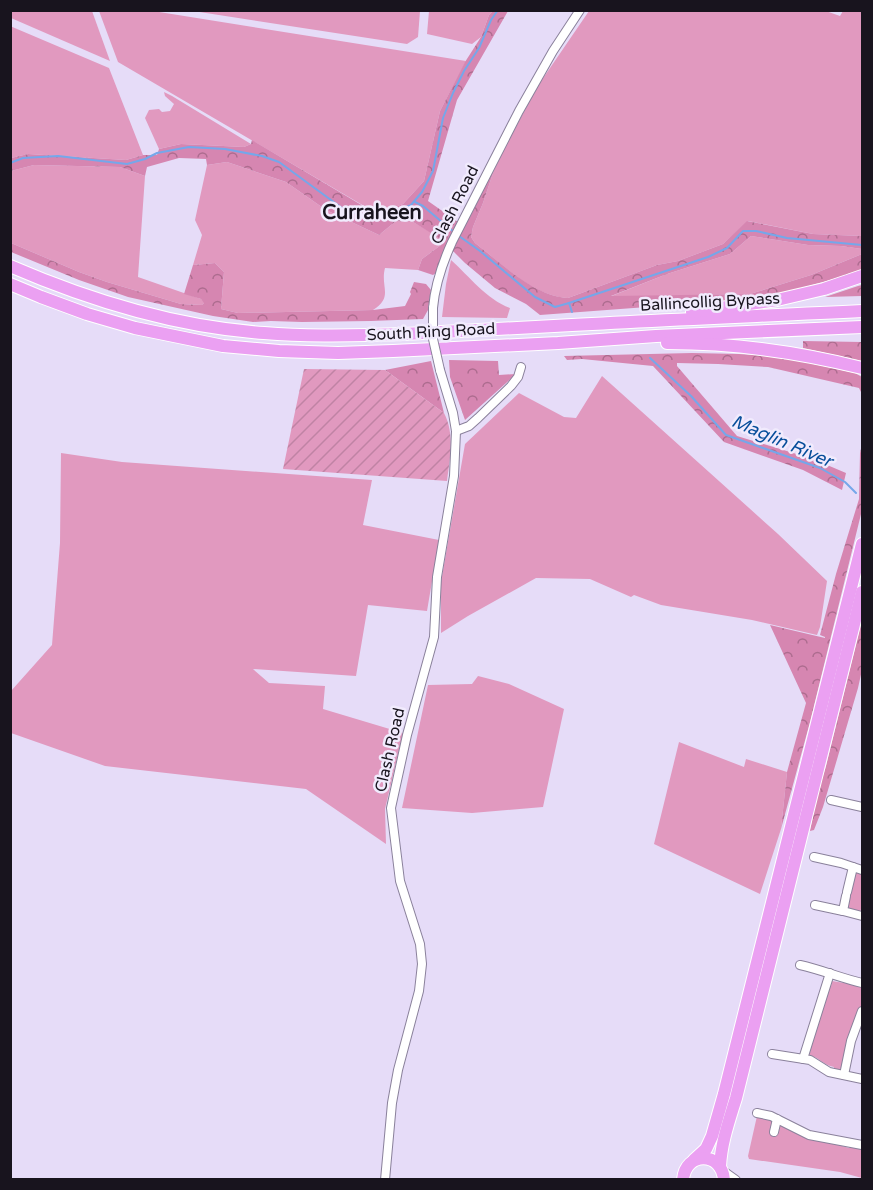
<svg xmlns="http://www.w3.org/2000/svg" width="873" height="1190" font-family="'Varela Round',sans-serif">
<style>
.grass{fill:#e199bf}
.forest{fill:url(#forest-crowns)}
.garden{fill:url(#garden-furrows)}
.lines{fill:none;stroke-linecap:round;stroke-linejoin:round}
.stream{stroke:#75a7ea;stroke-width:2}
.minor-casing{stroke:#8a819b;stroke-width:10}
.highway-casing{stroke:#fff;stroke-width:14}
.minor{stroke:#fff;stroke-width:8}
.highway{stroke:#eba0f2;stroke-width:12}
.minor-bridge-casing{stroke:#8a819b;stroke-width:10;stroke-linecap:butt}
.minor-bridge{stroke:#fff;stroke-width:8}
.labels{text-anchor:middle;dominant-baseline:central;stroke-width:5;stroke-linejoin:round;paint-order:stroke}
.street-label{font-size:16px;fill:#18141e;stroke:#f1ebfd}
.water-label{font-size:18px;font-style:italic;fill:#074e9b;stroke:#f1ebfd}
.quarter-label{font-size:20px;font-weight:bold;fill:#18141e;stroke:#f1ebfd}
</style>
<defs>
<pattern id="forest-crowns" width="20" height="18" patternUnits="userSpaceOnUse" patternTransform="scale(1.5)"><rect width="20" height="18" fill="#d686b1"/><path d="M2 6a3 3 0 1 1 6 0M12 15a3 3 0 1 1 6 0" fill="none" stroke="#ad6c8f"/></pattern>
<pattern id="garden-furrows" width="10" height="10" patternUnits="userSpaceOnUse" patternTransform="scale(1.5)"><rect width="10" height="10" fill="#e199bf"/><path d="M-1 1l2-2M0 10L10 0M9 11l2-2" fill="none" stroke="#c083a4"/></pattern>
</defs>
<rect width="100%" height="100%" fill="#e6dcf8"/>
<g class="grass">
<polygon points="11,10 92,11 110,61 11,18"/>
<path d="M823,10L840,16L843,11H862V236L813,234L748,221L723,244L678,261L657,265L568,298C534,297 501,263 475,243L471,237L473,227L483,203L495,167L509,140L537,87L589,11Z"/>
<polygon points="99,11 153,11 466,61 440,111 424,181 403,204 388,210 376,213 118,62"/>
<polygon points="193,11 420,11 418,37 407,44"/>
<polygon points="429,11 493,11 489,15 481,37 472,44 427,34"/>
<polygon points="10,26 109,68 143,155 126,160 28,154 11,158"/>
<polygon points="164,92 172,96 251,144 244,147 181,144 159,149 145,118 149,110 159,109 162,112 170,111 174,104 165,96"/>
<path d="M227,162L286,182L326,210L379,235L396,221L413,222L439,237L441,245L422,259L418,270L385,268C380,287 394,297 373,310L238,313L221,309L224,272L215,263L193,265L202,235L195,220L207,165Z"/>
<polygon points="34,165 120,167 145,176 138,277 201,299 205,302 202,305 181,304 107,282 79,272 11,243 11,171"/>
<polygon points="751,236 808,245 841,246 862,249 862,254 811,275 750,294 609,297 667,274 730,254"/>
<path d="M451,260C470,277 486,299 510,308L507,318L442,317L446,284Z"/>
<polygon points="602,376 778,534 827,581 820,627 817,635 752,620 661,605 634,595 631,597 590,579 536,578 468,616 441,633 441,582 465,444 519,393 564,417 576,418"/>
<polygon points="61,453 122,462 372,480 363,525 439,540 427,611 368,605 356,676 253,669 269,683 325,686 323,709 403,733 385,809 386,844 306,789 105,766 11,733 11,691 52,645 60,543"/>
<polygon points="478,676 509,684 564,709 543,807 472,813 402,808 428,685 472,684"/>
<polygon points="679,742 744,767 746,759 787,772 781,829 760,894 654,844"/>
<polygon points="860,872 862,873 862,909 861,909 860,913 848,908 847,905 855,873"/>
<path d="M832,981L862,986V1005L842,1068L837,1070H834V1067C823,1065 820,1058 809,1055L811,1049H808L828,986H831Z"/>
<polygon points="757,1116 769,1118 780,1126 783,1125 842,1145 842,1146 849,1148 850,1146 862,1148 862,1178 840,1172 749,1159 748,1156"/>
</g>
<g class="forest">
<polygon points="493,11 508,11 457,100 428,201 458,222 436,273 433,275 418,270 422,259 441,245 439,238 413,222 396,221 379,235 326,210 286,182 227,162 207,165 206,159 179,158 147,167 145,176 120,167 34,165 11,171 11,158 28,154 126,160 143,155 157,155 159,149 181,144 244,147 251,144 252,140 375,213 388,210 403,204 424,181 440,111 465,62 481,37 489,15"/>
<path d="M495,167L483,203L473,227L471,237L475,243C501,263 535,297 568,298L657,265L678,261L723,244L747,221L813,234L862,236V249L841,246L808,245L751,236L730,254L667,274L611,296L750,294L811,275L862,254V271L766,298L540,315L526,304L495,288L465,263L452,250Z"/>
<polygon points="11,243 79,272 107,282 181,304 202,305 204,303 201,299 184,294 193,265 215,263 224,272 221,309 238,313 373,310 405,306 411,294 410,292 414,282 426,284 431,290 428,310 423,319 371,321 302,322 271,321 253,322 213,316 128,297 79,280 11,252"/>
<polygon points="862,285 862,296 825,297 858,286"/>
<polygon points="803,341 862,342 862,361 803,348"/>
<polygon points="692,353 739,354 781,357 855,373 862,377 862,394 859,388 768,367 718,364 677,363 677,366 737,436 813,459 846,473 842,490 803,470 724,442 653,366 582,359 567,360 564,356"/>
<polygon points="449,360 498,361 499,375 516,374 465,420 450,377"/>
<polygon points="431,361 444,413 385,370"/>
<polygon points="862,444 862,510 810,722 781,829 787,772 806,703 770,625 825,638 825,637 820,635 836,574 859,499 860,453"/>
<polygon points="862,620 862,670 858,688 823,807 814,830 810,831 816,799 826,766"/>
</g>
<path class="garden" d="M304,369L385,370L444,413C455,434 450,459 447,481L283,469Z"/>
<g class="lines">
<g class="stream">
<polyline points="10,163 23,158 58,156 127,164 145,159 157,153 189,147 225,149 262,156 279,162 346,211 370,216 390,215 411,205 422,192 433,171 443,118 453,93 464,71 479,48 491,20 498,10"/>
<polyline points="415,202 423,206 455,233"/>
<polyline points="459,236 480,251 535,297 555,307 569,303 572,312"/>
<polyline points="569,303 708,257 727,248 743,231 756,231 787,238 862,245"/>
<polyline points="650,358 691,396 726,435 820,468 845,482 856,493"/>
</g>
<g class="minor-casing">
<g id="minor">
<path d="M433,308C435,285 442,264 452,242L519,111L553,51L580,10"/>
<polyline points="456,431 469,426 478,418 511,386 518,377 521,367"/>
<polyline points="831,800 862,807"/>
<polyline points="814,857 841,863 853,867"/>
<polyline points="847,892 853,867 862,870"/>
<polyline points="846,896 843,911 862,916"/>
<polyline points="815,905 843,911"/>
<path d="M800,965C822,970 841,978 862,983"/>
<polyline points="772,1054 810,1060 829,1072 862,1079"/>
<polyline points="803,1059 830,973"/>
<polyline points="844,1075 851,1041 862,1011"/>
<polyline points="757,1113 771,1116 809,1135 862,1145"/>
<polyline points="774,1132 777,1119"/>
<polyline points="722,1170 736,1180"/>
<polyline points="385,1180 392,1103 398,1070 419,991 422,964 420,944 400,881 391,808 407,735 434,637 437,577 454,476 456,431 453,413 440,370"/>
</g>
</g>
<g class="highway-casing">
<g id="highway">
<path d="M10,266C91,301 176,327 264,333C311,337 357,335 404,334C454,331 504,329 554,326C657,320 760,316 862,311"/>
<polyline points="10,284 41,297 87,314 135,328 223,346 279,351 338,353 393,351 558,343 656,336 862,327"/>
<polyline points="692,312 777,300 824,289 862,276"/>
<path d="M667,343C733,343 798,352 862,368"/>
<polyline points="694,1160 706,1149 712,1136 724,1094 862,544"/>
<path d="M720,1167C721,1143 729,1121 736,1098L862,592"/>
<path d="M683,1180C685,1151 722,1151 724,1180"/>
</g>
</g>
<use href="#minor" class="minor"/>
<use href="#highway" class="highway"/>
<g class="minor-bridge-casing">
<polyline id="minor-bridge" points="433,308 433,339 440,370"/>
</g>
<use href="#minor-bridge" class="minor-bridge"/>
</g>
<g class="labels">
<g class="street-label">
<text transform="translate(455 205) rotate(-63)">Clash Road</text>
<text transform="translate(710 302) rotate(-3)">Ballincollig Bypass</text>
<text transform="translate(431 332) rotate(-3)">South Ring Road</text>
<text transform="translate(390 750) rotate(-77)">Clash Road</text>
</g>
<g class="water-label">
<text transform="translate(782 441) rotate(23)">Maglin River</text>
</g>
<g class="quarter-label">
<text x="372" y="213">Curraheen</text>
</g>
</g>
<rect width="873" height="1190" fill="none" stroke="#18141e" stroke-width="24"/>
</svg>
